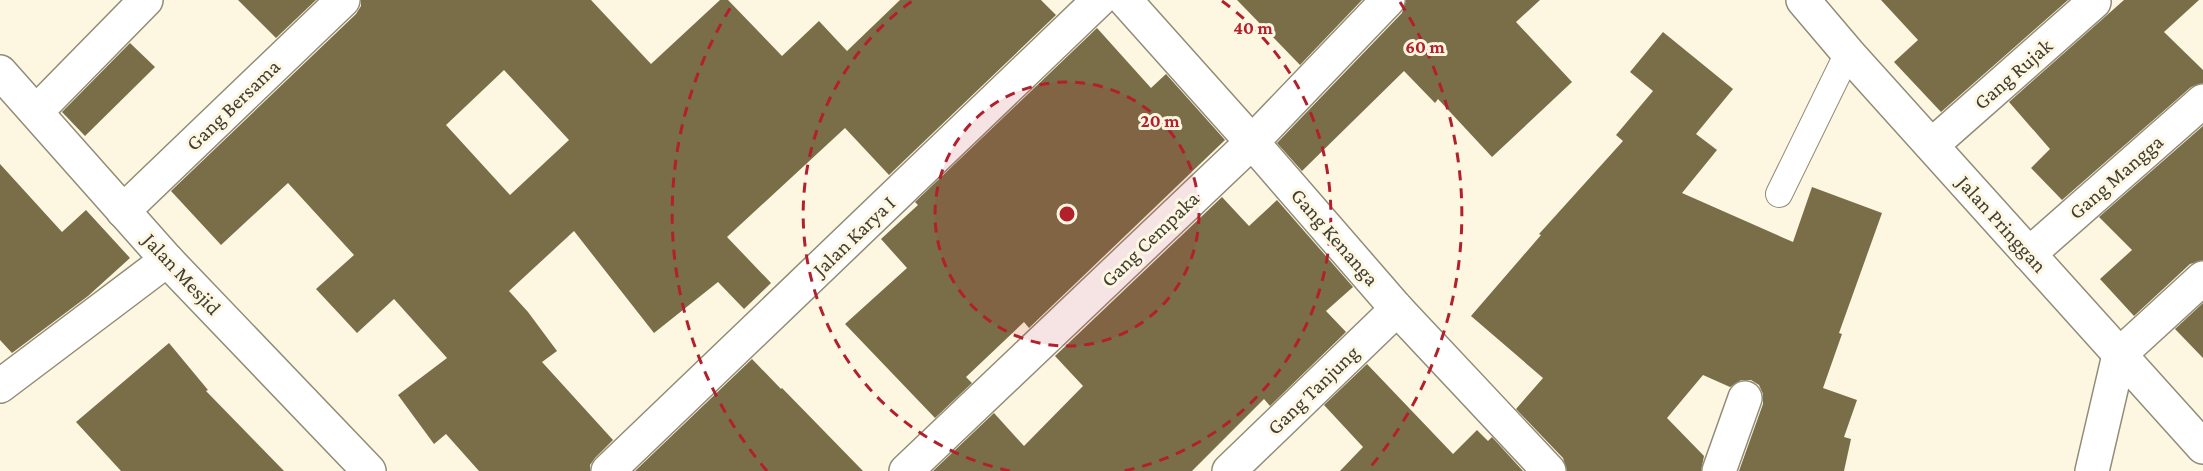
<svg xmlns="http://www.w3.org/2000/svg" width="2203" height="471" font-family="'Crimson Pro',serif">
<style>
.building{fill:#7a6e48;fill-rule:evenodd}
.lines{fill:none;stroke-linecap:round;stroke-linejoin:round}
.lane-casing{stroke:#918c78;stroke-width:28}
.street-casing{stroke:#918c78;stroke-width:36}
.lane{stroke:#fff;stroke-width:26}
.street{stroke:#fff;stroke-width:33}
.ring{fill:none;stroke:#b2202c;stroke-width:3;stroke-dasharray:10 8}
.labels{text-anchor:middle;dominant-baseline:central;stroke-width:6;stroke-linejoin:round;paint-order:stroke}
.street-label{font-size:21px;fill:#3f3d34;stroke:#fdf7e1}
.centre{fill:#b2202c;stroke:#fdf7e1;stroke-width:3}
.ring-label{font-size:18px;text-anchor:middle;font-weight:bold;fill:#b2202c;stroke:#fdf7e1;stroke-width:6;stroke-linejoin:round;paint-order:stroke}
</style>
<rect width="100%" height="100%" fill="#fdf7e1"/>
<g class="building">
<polygon points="238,0 316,0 276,38"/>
<path d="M361,0H591L651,64L720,0H728L782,56L819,21L847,51L900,0H1041L1056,15L889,175L845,128L727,237L771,283L744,309L718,282L654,333L574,231L509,291L528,312L557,351L542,362L613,440L595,458L590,465V471H479L446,434L434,444L398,395L447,358L394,299L357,333L316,289L354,255L288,183L221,245L171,191L356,14L361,6ZM504,70L569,140L510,195L446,125Z"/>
<polygon points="1237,0 1362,0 1300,65"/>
<polygon points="1406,0 1540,0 1516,22 1572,82 1492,157 1438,99 1435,103 1404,71 1302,171 1277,143 1402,13"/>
<polygon points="1881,0 2068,0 1941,112 1894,62 1918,40"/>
<polygon points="2124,0 2199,0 2164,32 2203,70 2203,83 2191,87 2062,200 2031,168 2050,149 2009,102"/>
<polygon points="1097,28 1151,88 1166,74 1225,140 1029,328 1024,322 966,377 972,383 935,418 845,324 907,268 881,239 918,205 915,202"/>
<polygon points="1663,32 1733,89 1696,134 1717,150 1682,193 1793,242 1812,187 1882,213 1839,333 1842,334 1823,388 1857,400 1844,437 1851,439 1844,471 1739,471 1763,404 1763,394 1759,385 1751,380 1741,380 1730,387 1703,375 1667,418 1704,456 1701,471 1567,471 1563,458 1516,409 1543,378 1471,316 1541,235 1539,234 1623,141 1616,135 1653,91 1630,72"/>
<polygon points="130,43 155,67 85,136 62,112"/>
<polygon points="2203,126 2203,260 2190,264 2134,316 2100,279 2132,250 2099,217"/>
<polygon points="0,164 62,232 86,210 130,258 88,296 12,353 0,340"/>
<polygon points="1222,197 1249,226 1277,200 1353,287 1326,311 1346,332 1270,406 1264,399 1192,471 933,471 994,413 1024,446 1083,386 1055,356"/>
<polygon points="2203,303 2203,358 2175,329"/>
<polygon points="169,343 208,390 206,391 284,471 121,471 76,422"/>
<polygon points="752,359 781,389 782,388 863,471 635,471"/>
<polygon points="1367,364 1453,454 1477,430 1488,441 1492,437 1523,471 1340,471 1363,447 1324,405"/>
</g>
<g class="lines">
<g class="lane-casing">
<polyline id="lane" points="1779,194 1848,53"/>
</g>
<g class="street-casing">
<g id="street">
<polyline points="1125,0 1252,142 1397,309 1549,471"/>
<polyline points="1803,0 1848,53 2203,447"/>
<polyline points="0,72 167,260 369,471"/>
<polyline points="36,112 146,0"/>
<polyline points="1932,145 2094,2"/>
<polyline points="123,211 343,0"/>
<polyline points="2029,254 2203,101"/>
<polyline points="0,386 167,260"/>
<polyline points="608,471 1099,0"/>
<polyline points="906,471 1252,142 1388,0"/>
<polyline points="1229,471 1397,309"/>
<polyline points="1719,471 1745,398"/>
<polyline points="2092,471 2119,355 2203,278"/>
</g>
</g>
<use href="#lane" class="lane"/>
<use href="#street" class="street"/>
</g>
<circle cx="1067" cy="214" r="132" fill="#b2202c" fill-opacity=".12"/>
<g class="ring">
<circle cx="1067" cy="214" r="132"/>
<path d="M1010 471A263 263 0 0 1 912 1M1222 1A263 263 0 0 1 1124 471"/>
<path d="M767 471A395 395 0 0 1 734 2M1400 2A395 395 0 0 1 1367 471"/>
</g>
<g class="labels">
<g class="street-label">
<text transform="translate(2013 74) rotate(-41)">Gang Rujak</text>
<text transform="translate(233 105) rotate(-44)">Gang Bersama</text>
<text transform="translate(2116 177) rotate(-41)">Gang Mangga</text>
<text transform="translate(2002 224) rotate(48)">Jalan Pringgan</text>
<text transform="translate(854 236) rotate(-44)">Jalan Karya I</text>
<text transform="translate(1335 237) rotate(49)">Gang Kenanga</text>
<text transform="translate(1150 239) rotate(-44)">Gang Cempaka</text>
<text transform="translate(182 274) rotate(47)">Jalan Mesjid</text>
<text transform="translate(1313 390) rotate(-44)">Gang Tanjung</text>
</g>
</g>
<circle cx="1067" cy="214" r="9" class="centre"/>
<g class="ring-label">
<text x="1253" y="34">40 m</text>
<text x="1425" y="53">60 m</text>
<text x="1160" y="127">20 m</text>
</g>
</svg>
